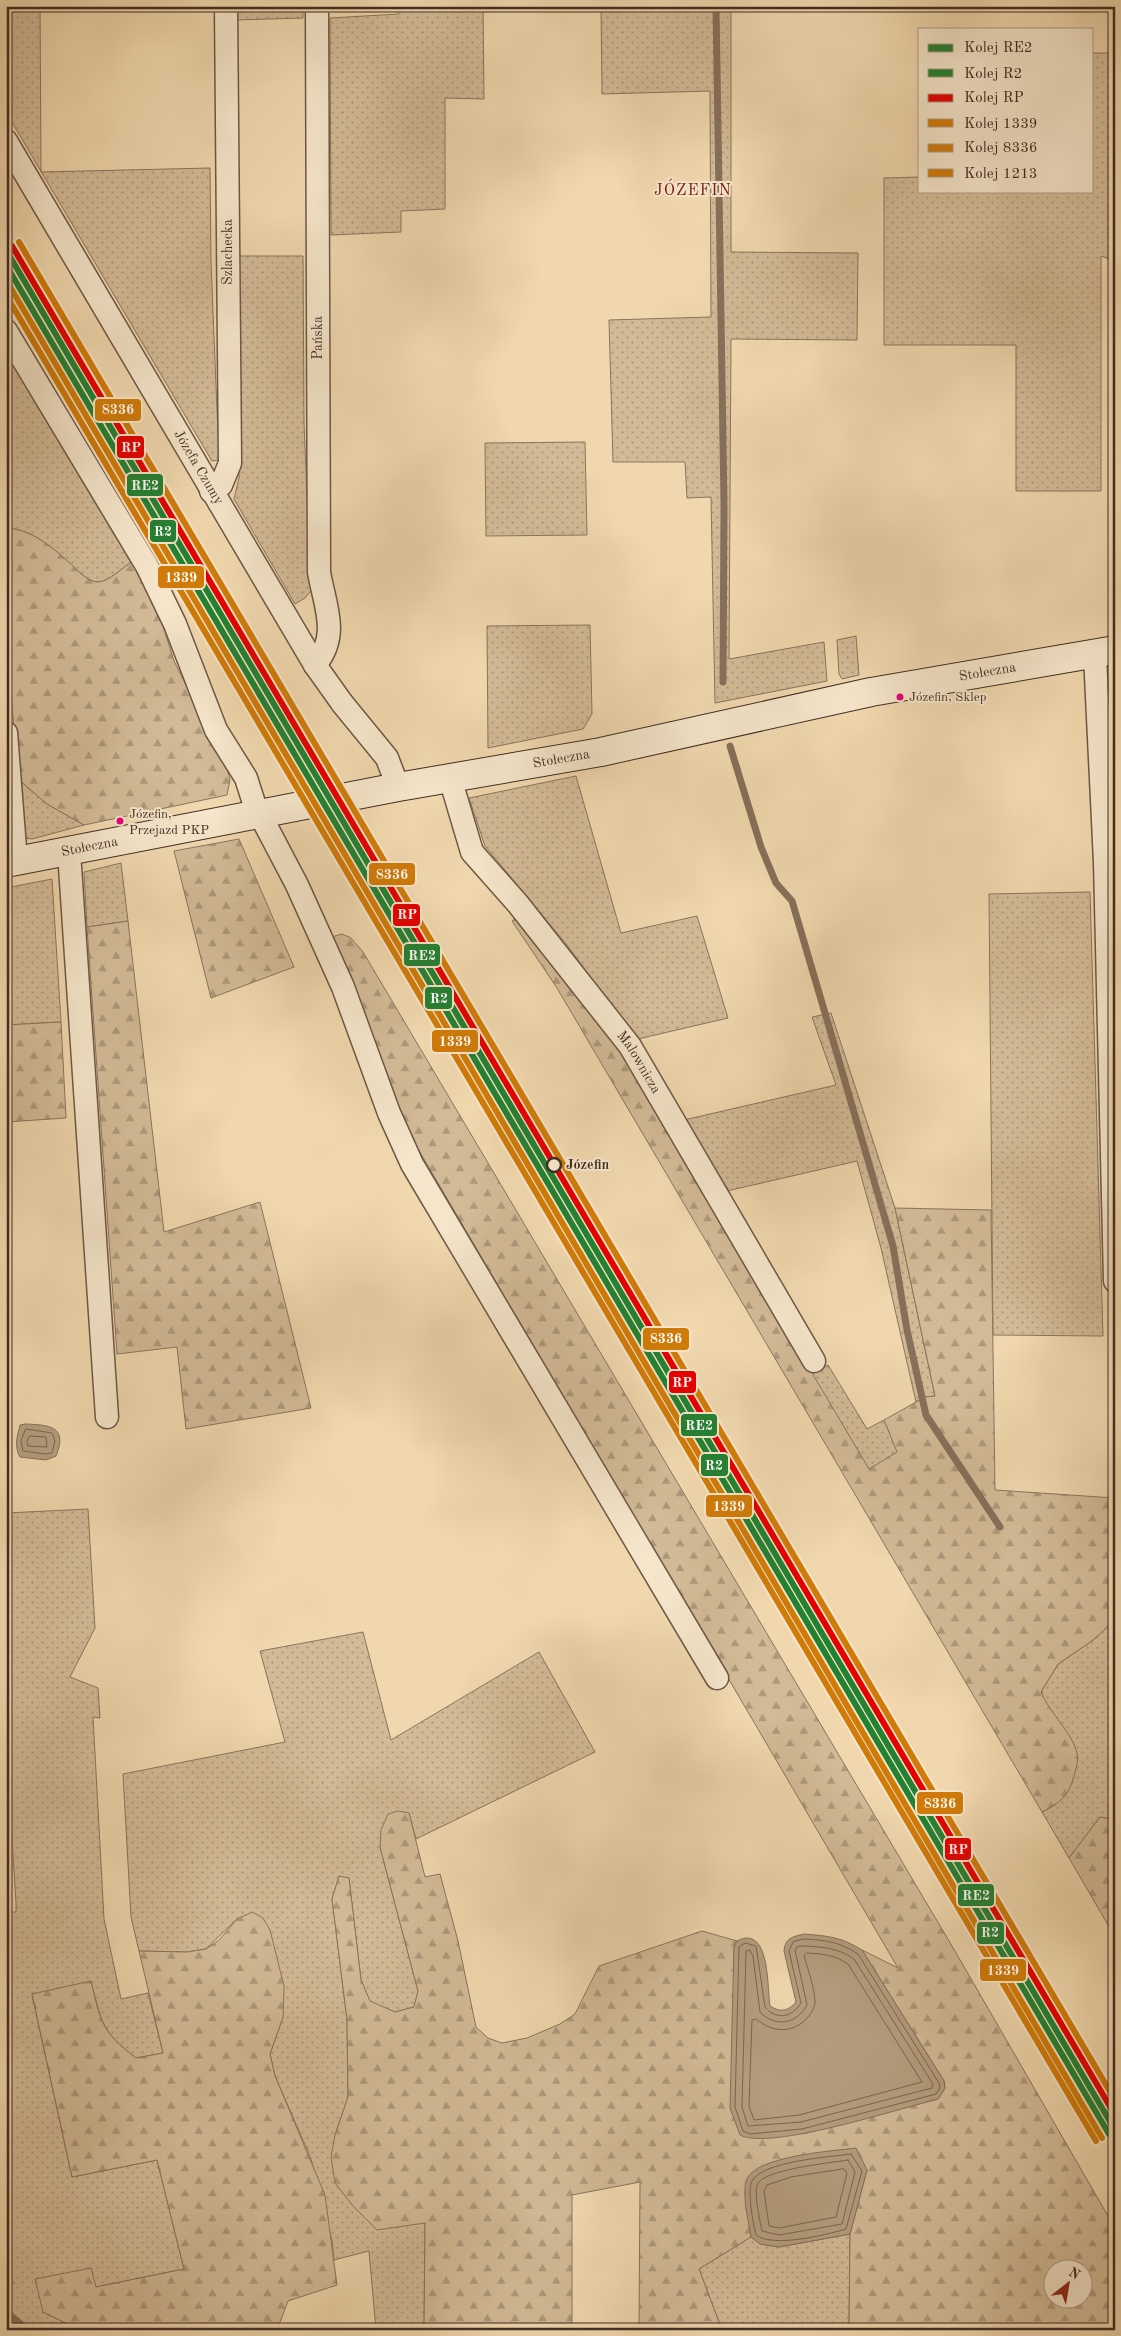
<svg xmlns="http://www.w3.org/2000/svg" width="1121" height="2336" font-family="'Old Standard TT',serif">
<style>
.grass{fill:url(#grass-dots);stroke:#8a745d}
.forest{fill:url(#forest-firs);stroke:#8a745d;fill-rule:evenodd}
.water{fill:#b49d7e;stroke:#86705a}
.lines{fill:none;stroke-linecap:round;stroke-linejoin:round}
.shore{stroke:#7a6551;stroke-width:1}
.stream{stroke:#86705a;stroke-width:7}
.street-casing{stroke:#6d5846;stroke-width:25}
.secondary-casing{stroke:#412d24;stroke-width:30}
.street{stroke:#f5e5ca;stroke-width:22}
.secondary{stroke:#f5e5ca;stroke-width:28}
.rail-1-casing{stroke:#f5e5ca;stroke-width:10}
.rail-2-casing{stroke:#f5e5ca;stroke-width:10}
.rail-3-casing{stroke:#f5e5ca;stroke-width:10}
.rail-4-casing{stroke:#f5e5ca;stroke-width:10}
.rail-5-casing{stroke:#f5e5ca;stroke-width:10}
.rail-6-casing{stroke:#f5e5ca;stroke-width:10}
.rail-1{stroke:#238132;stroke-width:6}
.rail-2{stroke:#238132;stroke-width:6}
.rail-3{stroke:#e50000;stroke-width:6}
.rail-4{stroke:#d07b09;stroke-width:6}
.rail-5{stroke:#d07b09;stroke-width:6}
.rail-6{stroke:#d07b09;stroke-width:6}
.bus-dot{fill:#e5007d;stroke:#f5e5ca;stroke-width:2}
.stop-dot{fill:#f5e5ca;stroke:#412d24;stroke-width:2.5}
.labels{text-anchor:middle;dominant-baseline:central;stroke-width:4;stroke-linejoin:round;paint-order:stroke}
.bus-label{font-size:13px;fill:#412d24;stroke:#f5e5ca;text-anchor:start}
.street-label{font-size:14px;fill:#412d24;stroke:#f5e5ca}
.stop-label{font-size:14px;font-weight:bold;fill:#412d24;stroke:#f5e5ca;text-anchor:start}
.quarter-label{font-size:16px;letter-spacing:1px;fill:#7a1f14;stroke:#f5e5ca}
.line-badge{stroke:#f5e5ca;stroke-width:2}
.badge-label{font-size:14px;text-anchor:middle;font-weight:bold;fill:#fff}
</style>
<defs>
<pattern id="grass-dots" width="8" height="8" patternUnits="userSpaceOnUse" patternTransform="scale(1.25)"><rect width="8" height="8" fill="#d2ba96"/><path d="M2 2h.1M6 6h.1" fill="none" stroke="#ac987a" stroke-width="1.8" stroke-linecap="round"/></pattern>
<pattern id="forest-firs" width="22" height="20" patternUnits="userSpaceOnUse" patternTransform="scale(1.25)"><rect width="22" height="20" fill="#d2ba96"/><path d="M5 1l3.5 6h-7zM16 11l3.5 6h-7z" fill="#ac987a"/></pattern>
</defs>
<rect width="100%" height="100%" fill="#f0d7ad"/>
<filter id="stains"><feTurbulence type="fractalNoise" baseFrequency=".004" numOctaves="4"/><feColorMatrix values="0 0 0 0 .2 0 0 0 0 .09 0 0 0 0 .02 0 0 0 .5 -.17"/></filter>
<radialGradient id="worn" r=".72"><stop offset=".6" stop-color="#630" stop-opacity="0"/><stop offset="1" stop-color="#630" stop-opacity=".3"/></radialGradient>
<g class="grass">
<polygon points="6,6 40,6 41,172 210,168 211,262 219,460 212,461 6,112"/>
<polygon points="236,6 303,6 303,18 236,20"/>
<polygon points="399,6 483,6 484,99 445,98 445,209 401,211 401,232 331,235 330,18 399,14"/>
<polygon points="601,6 731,6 731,252 858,253 857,340 731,339 729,659 824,642 827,681 715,703 711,497 687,498 685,462 613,462 609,320 711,317 710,91 602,94"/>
<polygon points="1092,53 1115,53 1115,261 1101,256 1101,491 1016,491 1016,345 884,345 884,178 920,177 920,191 1092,191"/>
<polygon points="238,256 303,256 304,423 310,569 314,587 305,598 295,604 234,499 239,478"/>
<path d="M6,357L9,358L133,561C122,567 110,582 97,582C87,581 78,571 72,565C53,548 32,529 6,528Z"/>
<polygon points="585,442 587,535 486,536 485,443"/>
<polygon points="590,625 592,714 583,729 488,748 487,626"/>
<polygon points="856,636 859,675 842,679 839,674 837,640"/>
<polygon points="576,776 621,933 697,916 728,1018 638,1039 615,1011 567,945 485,846 469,798"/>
<polygon points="18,779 47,804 84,825 32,839 23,838"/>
<polygon points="121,863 128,921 87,927 84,872"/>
<polygon points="52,879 61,1022 6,1025 6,888"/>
<polygon points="1090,892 1103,1336 993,1335 989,894"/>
<polygon points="831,1013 895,1208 935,1396 925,1397 916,1402 881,1248 857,1161 727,1191 684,1120 836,1085 812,1017"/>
<polygon points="828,1365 867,1429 884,1420 898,1452 869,1470 811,1375"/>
<path d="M88,1509L95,1628L70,1677L98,1688L100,1718L93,1717L104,1919L121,1999L148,1993L163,2053L136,2058C101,2031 102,2023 91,1982L32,1995L72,2177L157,2160L184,2269L96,2287L43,2312L80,2330H21L6,2321V2285L15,2283L6,2277V1912H16V1902L6,1747V1513Z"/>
<polygon points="1115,1620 1115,1820 1100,1817 1069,1858 1042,1812 1055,1805 1065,1730 1046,1705 1041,1692 1058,1664 1092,1641"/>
<polygon points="363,1632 391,1740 539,1652 595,1752 416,1839 409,1813 380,1847 418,1991 414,2007 395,2012 370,2002 361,1980 349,1878 339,1877 332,1899 347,2020 348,2097 335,2135 425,2223 424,2330 376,2330 369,2251 334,2260 332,2241 310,2156 275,2076 270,2054 283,2017 237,1919 206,1949 187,1952 139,1951 131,1917 123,1774 285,1742 260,1651"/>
<polygon points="850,2234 849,2330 722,2330 699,2269 751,2237 760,2244 779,2247"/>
</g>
<g class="forest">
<path d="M6,528C32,529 53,548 72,565C78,571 87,581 97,582C110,582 122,567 133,561L154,597L174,661L226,764L230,780L227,795L84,825L47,804L18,779L6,629Z"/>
<polygon points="239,839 294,967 211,998 174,851"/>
<path d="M520,915L611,1034L869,1469L897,1452L884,1420L925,1397L935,1396L895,1208L991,1210L995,1490L1115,1498V1620L1092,1641L1058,1664L1041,1692C1049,1712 1073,1734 1077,1753C1079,1759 1076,1769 1074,1776C1068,1797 1061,1802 1042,1812L557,988L512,921Z"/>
<polygon points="128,921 164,1232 260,1202 311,1408 186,1429 177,1347 117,1354 87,927"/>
<path d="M342,934L351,938L363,952L952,1946L1115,2228V2330H849L850,2234L867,2170L745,2191L751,2237L699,2269L722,2330H639L640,2182L572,2195V2330H424L425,2223L377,2230L353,2206L335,2183L331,2157L335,2135L348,2097L347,2020L332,1899L339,1876L349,1878L361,1980L370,2001L395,2012L414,2007L418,1991L380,1847L381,1830L388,1814L398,1811L409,1813L425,1877L440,1874L458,1941L476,2027L488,2038L502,2043L527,2038L560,2024L575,2014L599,1966L702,1931L737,1941L734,1947V2008L803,2134L938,2099L945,2088L944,2081L862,1950L898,1968L404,1125L328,938ZM1054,2268H1084V2298H1054Z"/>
<polygon points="61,1022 66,1118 6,1122 6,1025"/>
<polygon points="1100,1817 1115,1820 1115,1937 1069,1858"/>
<path d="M252,1912L263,1918L270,1930L284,1986L283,2017L270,2054L275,2076L325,2195L337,2285L288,2301L277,2330H80L43,2312L35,2279L91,2268L96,2287L184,2269L157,2160L72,2177L32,1994L91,1981C101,2023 101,2031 136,2058L163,2053L139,1951L187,1952L206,1949L219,1940L237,1919Z"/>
</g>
<g class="water">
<path d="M25,1424C47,1425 69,1425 56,1456L46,1460L20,1457C14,1446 17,1437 20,1425Z"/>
<path d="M804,1934C829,1936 841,1937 862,1950L944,2081L945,2088L938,2099C901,2108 769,2151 740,2135L730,2108L734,1947L737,1941C770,1924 767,1986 770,2006C781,2013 788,2011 796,2002L784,1951C785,1938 792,1937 804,1934Z"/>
<path d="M856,2148L867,2170L850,2234L779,2247L760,2244L751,2237C749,2224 741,2191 747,2179C757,2156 832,2151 856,2148Z"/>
</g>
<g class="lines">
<g class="shore">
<polygon points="26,1429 52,1433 55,1441 52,1453 46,1454 23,1451 21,1441"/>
<polygon points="30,1436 46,1437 47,1447 28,1446 27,1442"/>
<path d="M804,1939C825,1940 840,1942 858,1954L939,2083L940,2088L936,2094L802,2129L750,2134L743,2131L735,2107L739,1947L745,1943L756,1946L765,2007C777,2021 792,2017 801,2003L789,1951L793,1942Z"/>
<path d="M805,1946C824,1947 838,1948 854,1959L933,2084L932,2088L801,2122L748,2126L742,2107L746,1951L750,1950L753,1956L760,2012C775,2028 797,2024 807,2005L795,1950L797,1947Z"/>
<path d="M807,1953C823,1954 835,1955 848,1964L922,2082L799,2115L754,2120L749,2106L752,2020L756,2019C773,2033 793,2034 808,2017C812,2012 814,2008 815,2003C815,1988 808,1970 804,1956Z"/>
<path d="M851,2154L862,2171L846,2229C825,2235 774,2248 756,2235C753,2224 747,2190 752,2181C763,2161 830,2157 851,2154Z"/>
<path d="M848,2160L855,2172L842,2224L779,2235L762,2231C760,2222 754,2194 757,2185C763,2169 831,2163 848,2160Z"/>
<polygon points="844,2169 847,2173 836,2217 779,2228 769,2226 764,2191 767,2185 791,2177"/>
</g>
<g class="stream">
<polyline points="716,6 724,504 723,682"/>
<polyline points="730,746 761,847 776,883 792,901 825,1013 893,1246 907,1330 926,1415 1000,1527"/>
<polyline points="6,2312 28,2330"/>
</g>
<g class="street-casing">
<g id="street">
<path id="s1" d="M6,141L315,665L342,703L387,758L398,787"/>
<polyline points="6,331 147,566 175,624 216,730 246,778 254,803 297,885 343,987 389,1113 412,1164 717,1678"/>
<polyline points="211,491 221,485 230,463 226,6"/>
<polyline points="1095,655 1105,862 1115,1281"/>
<path d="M315,665C340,635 325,607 319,572L317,6"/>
<polyline points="6,733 16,861"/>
<path id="s2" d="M450,778L472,852L518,904L630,1046L814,1361"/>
<polyline points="69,852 107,1417"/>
</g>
</g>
<g class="secondary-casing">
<g id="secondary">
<path id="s3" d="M6,863L398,787L601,752L871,692L1115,650"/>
</g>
</g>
<use href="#street" class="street"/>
<use href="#secondary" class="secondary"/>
<g class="rail-1-casing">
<polyline id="rail-1" points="6,250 1115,2130"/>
</g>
<g class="rail-2-casing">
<polyline id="rail-2" points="6,265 1109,2134"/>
</g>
<g class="rail-3-casing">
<polyline id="rail-3" points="12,246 1115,2115"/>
</g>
<g class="rail-4-casing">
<polyline id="rail-4" points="6,280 1102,2138"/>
</g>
<g class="rail-5-casing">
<polyline id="rail-5" points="19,242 1115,2100"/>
</g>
<g class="rail-6-casing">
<polyline id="rail-6" points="6,295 1096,2141"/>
</g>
<use href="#rail-1" class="rail-1"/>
<use href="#rail-2" class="rail-2"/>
<use href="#rail-3" class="rail-3"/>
<use href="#rail-4" class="rail-4"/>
<use href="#rail-5" class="rail-5"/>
<use href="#rail-6" class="rail-6"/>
</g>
<g class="bus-dot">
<circle cx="900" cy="697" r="4.5"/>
<circle cx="120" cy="821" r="4.5"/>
</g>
<circle class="stop-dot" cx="554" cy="1165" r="7"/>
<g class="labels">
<g class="bus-label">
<text x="909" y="697">Józefin, Sklep</text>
<text x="129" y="814">Józefin,<tspan x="129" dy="16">Przejazd PKP</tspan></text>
</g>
<g class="street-label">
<text transform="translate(228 252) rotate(-90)">Szlachecka</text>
<text transform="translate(318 338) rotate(-90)">Pańska</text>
<text stroke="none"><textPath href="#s1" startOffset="379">Józefa Czumy</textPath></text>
<text stroke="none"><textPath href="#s3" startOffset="1000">Stołeczna</textPath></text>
<text stroke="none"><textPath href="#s3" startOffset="565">Stołeczna</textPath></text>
<text stroke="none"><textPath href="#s3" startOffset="85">Stołeczna</textPath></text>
<text stroke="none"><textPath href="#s2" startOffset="346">Malownicza</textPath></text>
</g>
<g class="stop-label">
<text x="566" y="1165">Józefin</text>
</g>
<g class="quarter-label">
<text x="693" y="191">JÓZEFIN</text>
</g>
</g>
<g class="line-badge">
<rect x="94" y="398" width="48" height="24" rx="5" fill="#d07b09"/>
<rect x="116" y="435" width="29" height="24" rx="5" fill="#e50000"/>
<rect x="126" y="473" width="38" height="24" rx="5" fill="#238132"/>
<rect x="149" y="519" width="28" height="24" rx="5" fill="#238132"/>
<rect x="157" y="565" width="48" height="24" rx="5" fill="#d07b09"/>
<rect x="368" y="862" width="48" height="24" rx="5" fill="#d07b09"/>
<rect x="392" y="903" width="29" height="24" rx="5" fill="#e50000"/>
<rect x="403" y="943" width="38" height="24" rx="5" fill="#238132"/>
<rect x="424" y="986" width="29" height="24" rx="5" fill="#238132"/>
<rect x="431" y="1029" width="48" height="24" rx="5" fill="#d07b09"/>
<rect x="642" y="1327" width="48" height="24" rx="5" fill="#d07b09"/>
<rect x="668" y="1370" width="29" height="24" rx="5" fill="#e50000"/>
<rect x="680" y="1413" width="38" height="24" rx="5" fill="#238132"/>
<rect x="700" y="1453" width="29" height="24" rx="5" fill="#238132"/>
<rect x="705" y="1494" width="48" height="24" rx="5" fill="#d07b09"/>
<rect x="916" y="1791" width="48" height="24" rx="5" fill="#d07b09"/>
<rect x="944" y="1837" width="28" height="24" rx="5" fill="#e50000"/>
<rect x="957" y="1883" width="38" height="24" rx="5" fill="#238132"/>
<rect x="976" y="1921" width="29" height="24" rx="5" fill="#238132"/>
<rect x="979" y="1958" width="48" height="24" rx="5" fill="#d07b09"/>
</g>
<g class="badge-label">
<text x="118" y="414">8336</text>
<text x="131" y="452">RP</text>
<text x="145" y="490">RE2</text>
<text x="163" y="536">R2</text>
<text x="181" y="582">1339</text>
<text x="392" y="879">8336</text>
<text x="407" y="919">RP</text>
<text x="422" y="960">RE2</text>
<text x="439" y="1003">R2</text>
<text x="455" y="1046">1339</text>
<text x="666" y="1343">8336</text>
<text x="682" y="1387">RP</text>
<text x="699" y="1430">RE2</text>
<text x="714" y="1470">R2</text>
<text x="729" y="1511">1339</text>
<text x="940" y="1808">8336</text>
<text x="958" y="1854">RP</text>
<text x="976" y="1900">RE2</text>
<text x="990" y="1937">R2</text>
<text x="1003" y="1975">1339</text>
</g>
<rect width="1121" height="2336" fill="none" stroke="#f0d7ad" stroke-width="25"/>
<rect x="8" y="8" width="1106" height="2321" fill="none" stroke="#412d24" stroke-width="2.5"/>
<rect x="12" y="12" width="1096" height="2311" fill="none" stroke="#412d24"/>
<rect x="918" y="28" width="175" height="165" fill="#f5e5ca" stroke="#ad9b88"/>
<rect x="928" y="44" width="25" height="8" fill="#238132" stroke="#ad9b88"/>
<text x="964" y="52" font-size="15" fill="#412d24">Kolej RE2</text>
<rect x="928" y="69" width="25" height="8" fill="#238132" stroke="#ad9b88"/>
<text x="964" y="78" font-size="15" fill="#412d24">Kolej R2</text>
<rect x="928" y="94" width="25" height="8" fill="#e50000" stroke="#ad9b88"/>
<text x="964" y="102" font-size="15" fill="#412d24">Kolej RP</text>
<rect x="928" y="119" width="25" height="8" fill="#d07b09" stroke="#ad9b88"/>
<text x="964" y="128" font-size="15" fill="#412d24">Kolej 1339</text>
<rect x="928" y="144" width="25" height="8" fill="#d07b09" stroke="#ad9b88"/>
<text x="964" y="152" font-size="15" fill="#412d24">Kolej 8336</text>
<rect x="928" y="169" width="25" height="8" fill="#d07b09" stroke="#ad9b88"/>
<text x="964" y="178" font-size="15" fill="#412d24">Kolej 1213</text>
<g transform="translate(1068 2284) rotate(31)"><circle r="24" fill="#f5e5ca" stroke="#ad9b88"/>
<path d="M0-4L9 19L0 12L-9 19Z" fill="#8f2418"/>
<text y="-8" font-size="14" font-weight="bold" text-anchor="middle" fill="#412d24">N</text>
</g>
<rect width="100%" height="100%" filter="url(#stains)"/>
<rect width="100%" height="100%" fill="url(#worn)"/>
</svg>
